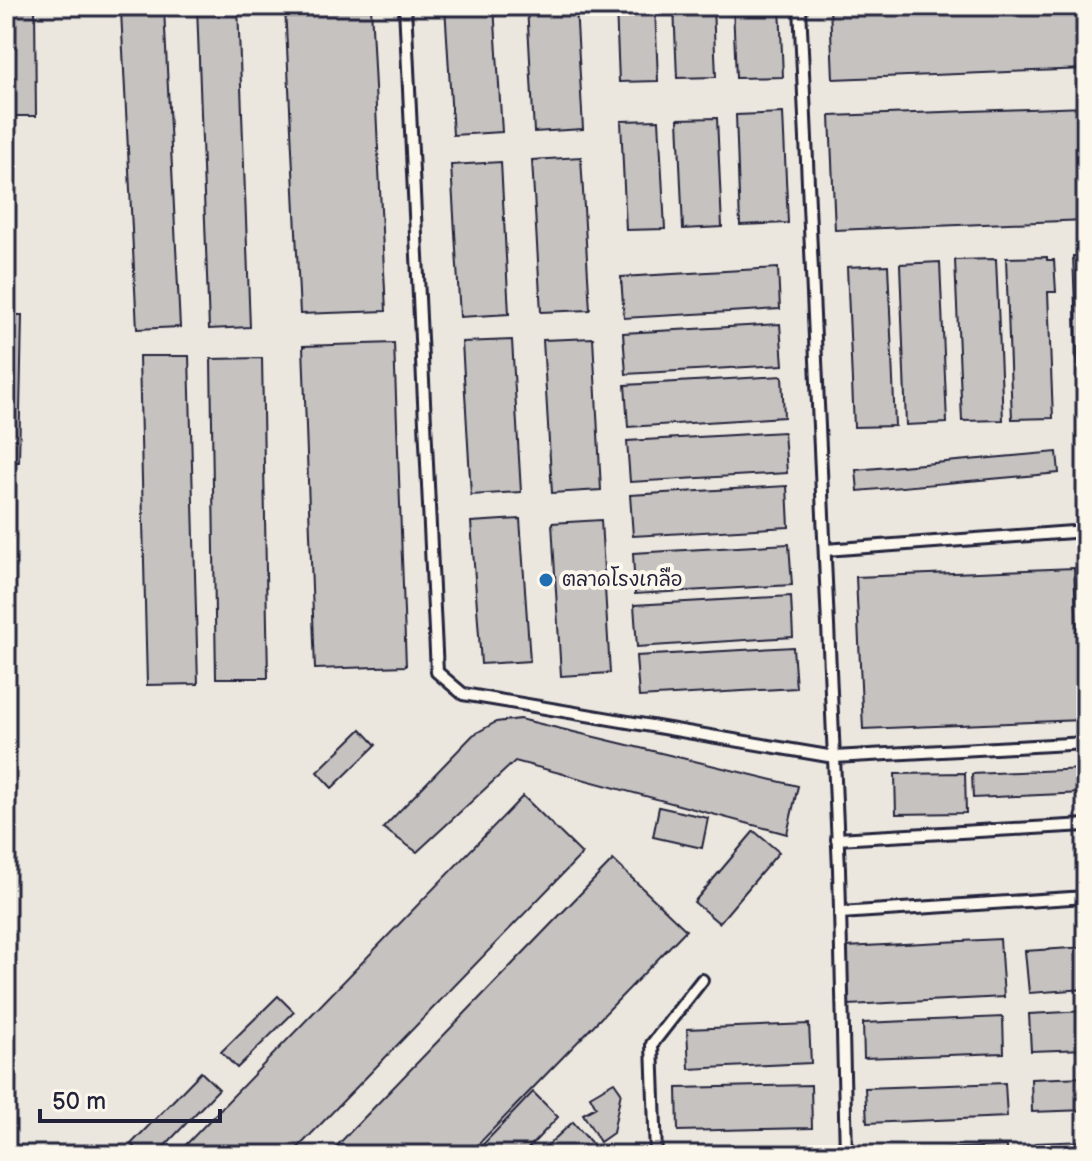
<svg xmlns="http://www.w3.org/2000/svg" width="1092" height="1161" font-family="'Balsamiq Sans','Playpen Sans Thai',sans-serif">
<style>
.built{fill:#ebe7df}
.building{fill:#c6c2c0;stroke:#22223b;stroke-width:2}
.lines{fill:none;stroke-linecap:round;stroke-linejoin:round}
.service-casing{stroke:#22223b;stroke-width:16}
.service{stroke:#fbf7ec;stroke-width:10}
.poi-dot{fill:#1f6fb2;stroke:#fbf7ec;stroke-width:3}
.labels{text-anchor:middle;dominant-baseline:central;stroke-width:8;stroke-linejoin:round;paint-order:stroke}
.poi-label{font-size:20px;fill:#22223b;stroke:#fbf7ec;text-anchor:start}
</style>
<rect width="100%" height="100%" fill="#fbf7ec"/>
<filter id="ink" filterUnits="userSpaceOnUse"><feTurbulence type="fractalNoise" baseFrequency=".0125" numOctaves="2"/><feDisplacementMap in="SourceGraphic" scale="16" xChannelSelector="R" yChannelSelector="G"/><feConvolveMatrix kernelMatrix="1 2 1 2 8 2 1 2 1" color-interpolation-filters="sRGB"/></filter>
<g filter="url(#ink)">
<rect class="built" x="6" y="6" width="1080" height="1149"/>
<g class="building">
<polygon points="6,6 35,6 36,116 6,116"/>
<polygon points="197,6 238,6 250,327 209,329"/>
<polygon points="285,6 371,6 386,311 300,314"/>
<polygon points="445,6 494,6 502,132 453,135"/>
<polygon points="527,6 576,6 583,129 534,132"/>
<polygon points="616,6 655,6 658,81 619,82"/>
<polygon points="674,6 713,6 716,77 677,78"/>
<polygon points="733,6 780,6 783,77 736,78"/>
<polygon points="830,6 1086,6 1086,69 833,79"/>
<polygon points="164,9 180,327 137,329 121,11"/>
<polygon points="1086,107 1086,220 835,230 830,116"/>
<polygon points="783,113 788,223 740,225 736,115"/>
<polygon points="717,118 722,227 683,229 678,119"/>
<polygon points="659,120 665,229 626,230 621,121"/>
<polygon points="581,157 590,310 541,312 532,160"/>
<polygon points="501,162 509,314 460,317 451,165"/>
<polygon points="1073,256 1086,256 1086,405 1079,405"/>
<polygon points="1047,257 1047,260 1054,260 1056,292 1048,292 1053,418 1012,419 1006,258"/>
<polygon points="996,259 1003,420 962,421 955,260"/>
<polygon points="940,262 947,423 906,425 900,264"/>
<polygon points="888,265 895,426 854,427 847,267"/>
<polygon points="778,268 780,309 624,318 621,277"/>
<polygon points="6,315 22,315 19,462 6,462"/>
<polygon points="780,324 783,365 626,374 623,333"/>
<polygon points="593,338 601,490 552,493 543,340"/>
<polygon points="512,340 521,492 471,495 462,342"/>
<polygon points="394,343 406,666 315,669 303,346"/>
<polygon points="139,356 189,356 198,684 147,685"/>
<polygon points="262,358 268,678 216,678 211,359"/>
<polygon points="782,376 784,417 628,427 625,385"/>
<polygon points="784,432 787,473 630,482 627,441"/>
<polygon points="1057,452 1059,473 858,491 856,470"/>
<polygon points="787,486 789,527 633,536 630,495"/>
<polygon points="520,519 530,661 481,664 471,522"/>
<polygon points="601,520 610,673 561,676 552,523"/>
<polygon points="789,544 792,585 635,594 633,553"/>
<polygon points="1074,568 1081,720 863,729 856,577"/>
<polygon points="791,596 793,637 637,647 634,605"/>
<polygon points="793,647 796,688 639,697 636,656"/>
<polygon points="520,719 798,786 787,834 515,761 417,852 383,828 473,735 496,722"/>
<polygon points="361,729 376,745 332,788 317,772"/>
<polygon points="1083,769 1084,793 973,798 972,774"/>
<polygon points="965,773 966,813 896,814 895,774"/>
<polygon points="523,796 582,854 291,1155 176,1155"/>
<polygon points="659,807 708,818 702,848 653,837"/>
<polygon points="754,831 779,852 719,923 694,902"/>
<polygon points="613,860 686,930 468,1155 328,1155"/>
<polygon points="1000,939 1004,997 849,1005 846,947"/>
<polygon points="1086,947 1086,989 1029,993 1025,951"/>
<polygon points="278,996 294,1012 237,1068 221,1052"/>
<polygon points="1086,1011 1086,1049 1031,1051 1029,1014"/>
<polygon points="1003,1017 1004,1053 864,1058 863,1023"/>
<polygon points="809,1024 811,1063 689,1069 687,1029"/>
<polygon points="201,1072 219,1089 156,1155 142,1155 131,1144"/>
<polygon points="1086,1077 1086,1110 1032,1112 1031,1079"/>
<polygon points="614,1082 621,1092 613,1133 600,1142 583,1114 596,1107 590,1096"/>
<polygon points="1005,1083 1007,1117 867,1123 865,1088"/>
<polygon points="811,1085 812,1128 678,1131 677,1088"/>
<polygon points="533,1092 558,1117 522,1155 473,1155"/>
<polygon points="573,1122 602,1155 537,1155"/>
<polygon points="1086,1141 1086,1155 1036,1155 1035,1143"/>
<polygon points="1007,1146 1007,1155 867,1155 867,1152"/>
<polygon points="817,1150 817,1155 678,1154"/>
</g>
<g class="lines">
<g class="service-casing">
<g id="service">
<polyline points="405,6 437,672 463,694 834,757 1086,743"/>
<polyline points="800,6 839,869 846,1155"/>
<polyline points="825,550 1086,531"/>
<polyline points="837,839 1086,825"/>
<polyline points="840,913 1086,897"/>
<polyline points="656,1155 652,1044 702,980"/>
</g>
</g>
<use href="#service" class="service"/>
</g>
</g>
<circle class="poi-dot" cx="546" cy="580" r="8"/>
<g class="labels">
<g class="poi-label">
<text x="562" y="580">ตลาดโรงเกลือ</text>
</g>
</g>
<rect width="1092" height="1161" fill="none" stroke="#fbf7ec" stroke-width="32"/>
<rect x="16" y="16" width="1060" height="1129" fill="none" stroke="#22223b" stroke-width="3" filter="url(#ink)"/>
<path d="M40 1109v12h180v-12" fill="none" stroke="#22223b" stroke-width="4"/>
<text x="52" y="1109" font-size="24" fill="#22223b" stroke="#fbf7ec" stroke-width="6" paint-order="stroke">50 m</text>
</svg>
